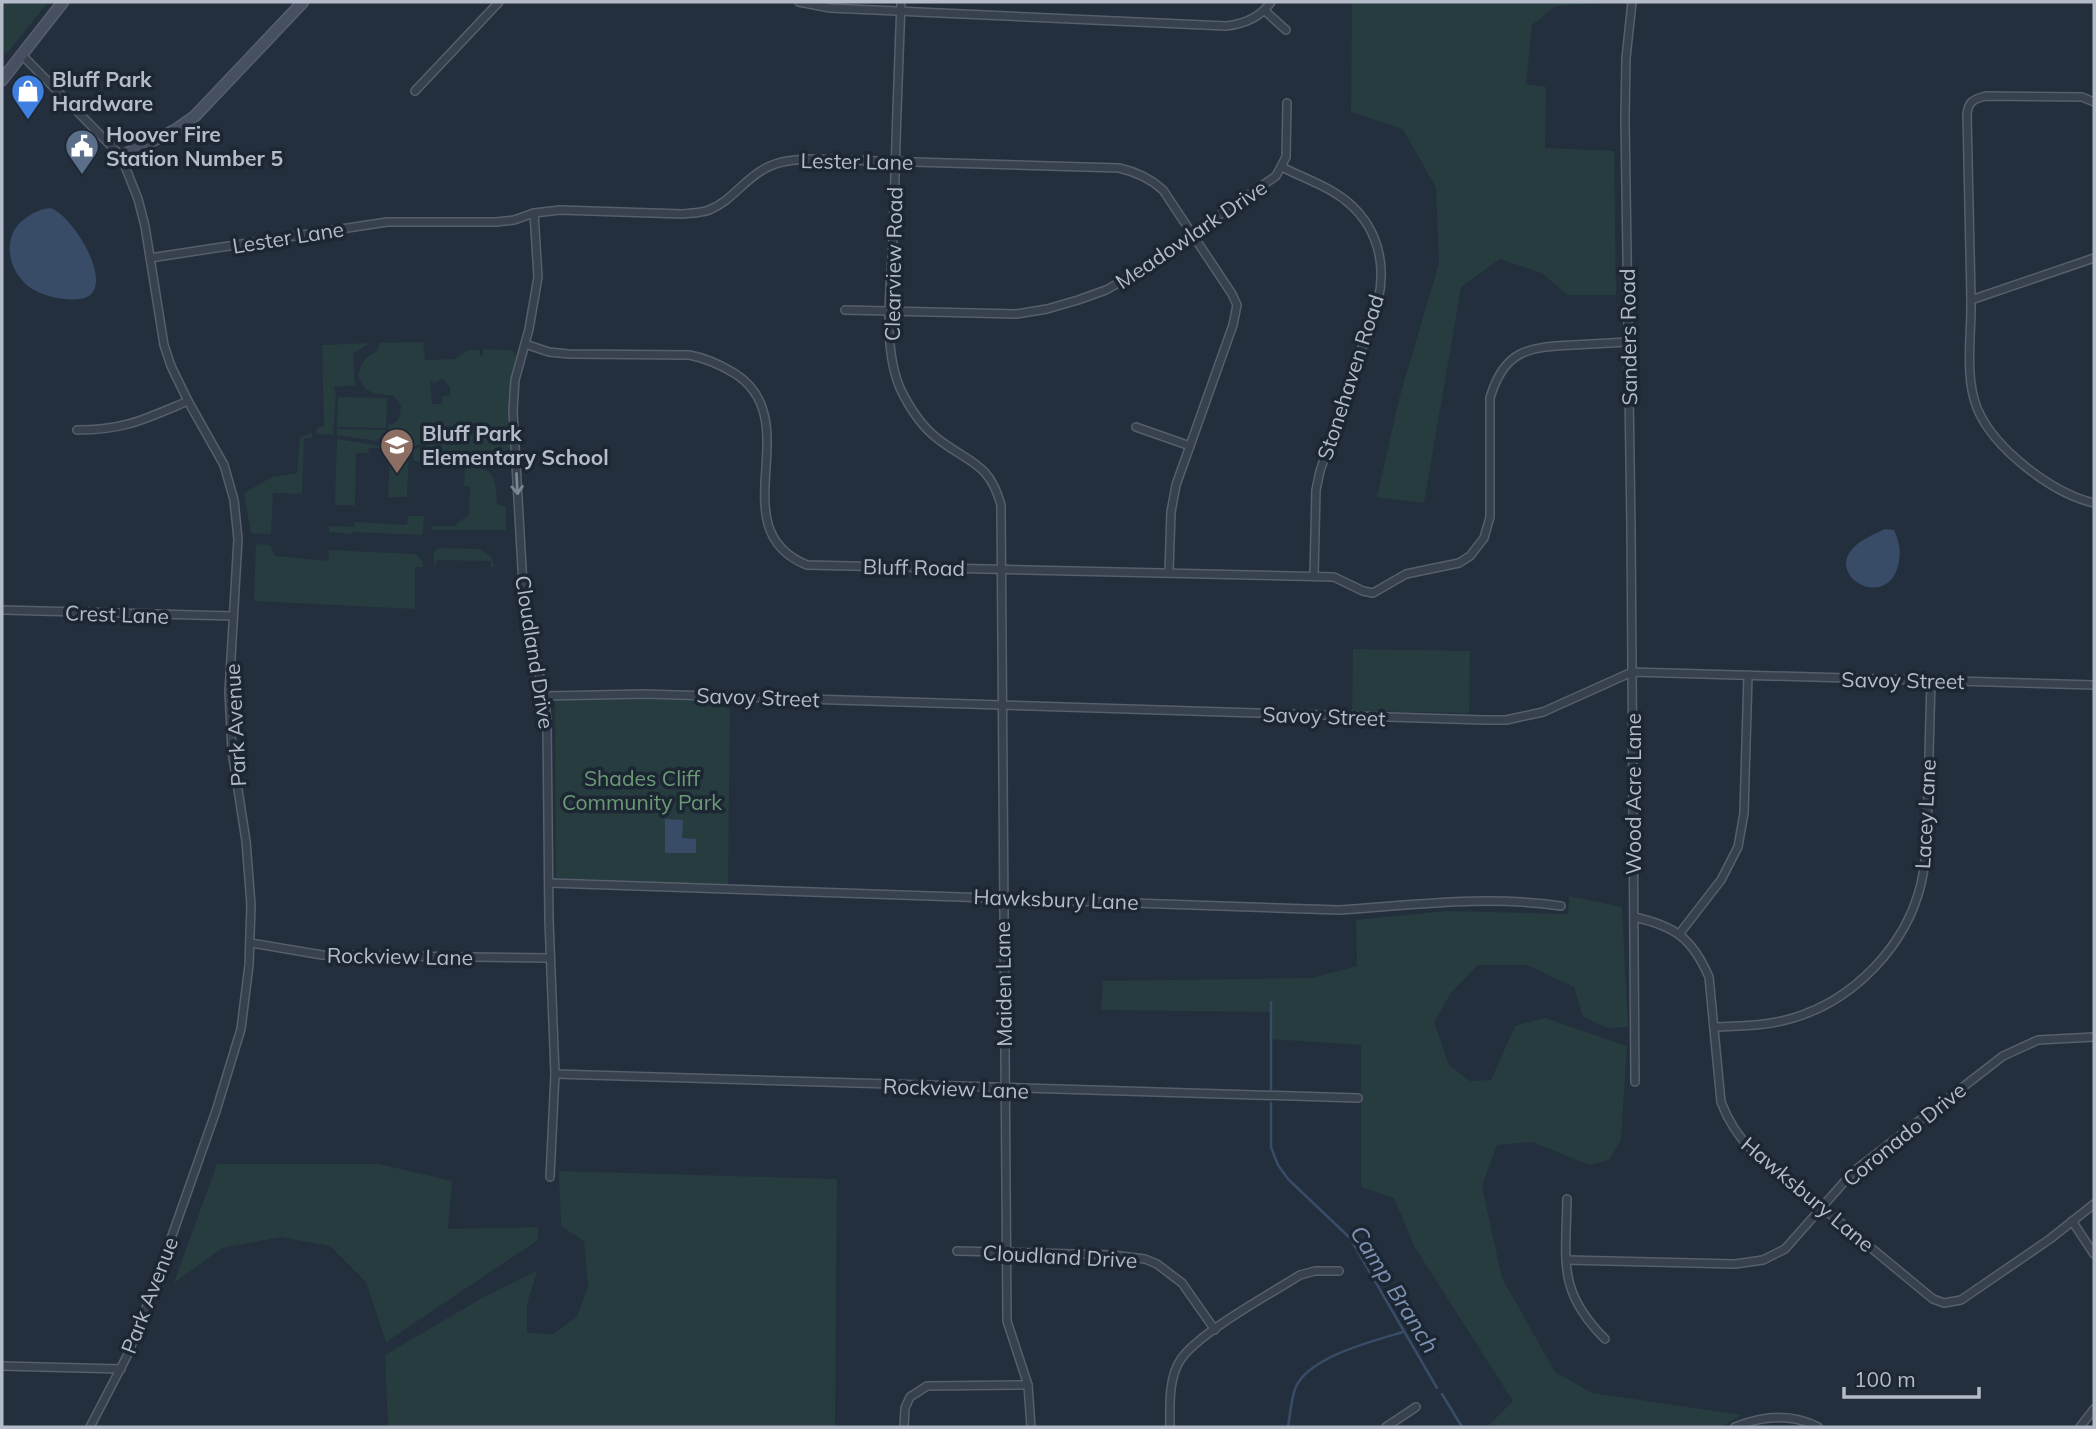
<svg xmlns="http://www.w3.org/2000/svg" width="2096" height="1429" font-family="Mulish,sans-serif">
<style>
.green{fill:#263c3f;fill-rule:evenodd}
.water{fill:#394c67}
.lines{fill:none;stroke-linecap:round;stroke-linejoin:round}
.stream{stroke:#394c67;stroke-width:2.5}
.street-casing{stroke:#565f6c;stroke-width:10}
.secondary-casing{stroke:#565f6c;stroke-width:13}
.street{stroke:#38414e;stroke-width:7}
.secondary{stroke:#465061;stroke-width:10}
.oneway{stroke:#7c8592}
.labels{text-anchor:middle;dominant-baseline:central;stroke-width:7;stroke-linejoin:round;paint-order:stroke}
.poi-label{font-size:21px;font-weight:bold;fill:#b4bcc9;stroke:#1d2633;text-anchor:start}
.street-label{font-size:21px;fill:#b4bcc9;stroke:#1d2633}
.park-label{font-size:21px;fill:#6b9a76;stroke:#1d2633}
.water-label{font-size:23px;font-style:italic;fill:#7c92b1;stroke:#1d2633}
</style>
<rect width="100%" height="100%" fill="#242f3e"/>
<g class="green">
<polygon points="2,2 48,2 7,53 2,50"/>
<polygon points="1352,2 1617,2 1556,6 1532,25 1526,84 1546,87 1545,148 1614,151 1616,295 1568,295 1542,273 1500,259 1461,287 1424,503 1377,497 1399,399 1439,263 1436,188 1403,129 1351,112"/>
<path d="M423,342L425,360L454,359L469,350H479L480,356H483V349L511,350L516,354L509,420L510,448L503,455L493,457L492,453L460,452V462L414,461L413,450L453,435L452,431L413,447L379,442L389,429L388,425C400,423 400,416 401,406L393,395C375,395 365,394 358,375C361,363 365,357 376,352L380,343ZM442,379L450,387V396H442V404H432L430,380L433,381V384Z"/>
<polygon points="370,343 353,354 355,385 334,387 336,394 333,435 317,434 316,428 324,426 322,345"/>
<polygon points="338,397 387,398 386,428 337,427"/>
<polygon points="337,429 386,430 377,441 337,435"/>
<polygon points="312,433 312,438 304,438 302,494 273,493 271,534 251,533 244,493 272,477 297,473 300,437"/>
<polygon points="337,439 393,448 369,448 368,453 356,453 355,505 335,505"/>
<polygon points="398,450 409,451 407,497 388,497 390,453 397,454"/>
<path d="M465,466C495,468 496,476 497,504L506,507V530H432V526H456L457,523L469,515L470,486H464Z"/>
<polygon points="408,516 424,516 423,533 421,535 352,532 352,534 329,532 329,526 354,527 355,522 407,525"/>
<polygon points="256,544 270,545 275,556 329,561 328,550 416,554 423,562 423,567 415,567 415,609 254,601"/>
<polygon points="437,548 479,549 491,556 494,566 491,568 491,561 437,560 434,567 434,552"/>
<polygon points="1353,649 1470,651 1469,713 1352,711"/>
<polygon points="643,699 730,702 728,885 556,878 555,700"/>
<polygon points="1569,896 1622,907 1628,1027 1608,1028 1583,1017 1574,987 1527,965 1478,965 1451,993 1434,1022 1449,1065 1470,1081 1491,1080 1515,1026 1545,1018 1627,1046 1621,1140 1609,1160 1589,1165 1532,1142 1497,1145 1482,1186 1502,1278 1555,1372 1592,1393 1742,1415 1720,1427 1487,1427 1513,1401 1414,1246 1394,1198 1361,1187 1361,1045 1269,1039 1272,1012 1101,1010 1103,981 1312,978 1357,966 1356,920 1447,911 1568,914"/>
<polygon points="217,1164 379,1164 452,1181 448,1229 538,1227 538,1240 386,1342 366,1282 330,1246 281,1237 222,1248 174,1283"/>
<polygon points="559,1171 837,1179 835,1427 388,1427 385,1355 484,1297 537,1271 527,1304 527,1333 553,1334 577,1317 588,1286 584,1241 561,1226"/>
</g>
<g class="water">
<path d="M50,208C73,214 121,293 80,299C64,301 41,296 28,286C8,270 2,238 22,221C32,213 37,210 50,208Z"/>
<path d="M1885,529L1894,530C1900,543 1901,553 1898,566C1885,611 1826,576 1853,548C1861,540 1874,534 1885,529Z"/>
<polygon points="665,819 683,820 682,838 696,839 696,853 665,853"/>
</g>
<g class="lines">
<g class="stream">
<polyline points="1271,1090 1271,1002"/>
<polyline points="1271,1103 1271,1147 1278,1165 1288,1179 1350,1238 1437,1388"/>
<polyline points="1442,1394 1462,1427"/>
<path d="M1288,1427C1290,1415 1291,1401 1295,1389C1307,1357 1373,1341 1403,1332"/>
</g>
<g class="street-casing">
<g id="street">
<path d="M799,2L830,8L1226,26C1244,24 1260,18 1271,2"/>
<path d="M901,2C898,81 895,161 893,240C891,285 882,346 900,388C909,407 921,426 938,439C969,463 989,462 1001,505L1007,1321L1028,1385L1031,1427"/>
<polyline points="1632,2 1626,58 1625,118 1631,529 1635,1082"/>
<polyline points="1264,10 1286,30"/>
<polyline points="22,55 121,156 138,199 145,226 164,345 171,366 188,401 224,465 234,500 238,539 229,692 232,751 246,841 251,905 249,965 241,1029 216,1111 150,1298 127,1356 90,1427"/>
<polyline points="415,91 499,2"/>
<path d="M2094,102L2082,97L1986,96C1973,99 1968,102 1967,115C1968,176 1970,236 1971,297C1972,332 1964,375 1977,408C1994,449 2052,493 2094,503"/>
<path d="M1282,167C1299,176 1319,183 1335,193C1374,217 1388,258 1378,301L1320,471L1316,490L1314,576"/>
<path d="M534,213L538,277L529,329L515,380L513,411L524,603C530,643 544,681 547,722L549,920L555,1074L550,1177"/>
<path d="M150,258L387,222H496L514,220L534,213L560,210L683,214C691,213 701,213 709,210C732,201 744,179 766,168C779,161 793,160 808,159L1119,168C1137,172 1150,178 1163,190L1232,294L1237,305L1233,325L1176,485L1171,512L1169,572"/>
<polyline points="1971,300 2094,258"/>
<polyline points="845,310 1016,314 1047,309 1078,300 1106,290 1131,276 1276,176 1286,157 1287,103"/>
<path d="M525,344L549,352L569,354L689,355C706,358 719,364 734,373C810,420 718,529 807,565L1334,577L1363,591L1373,593L1406,574L1459,563L1470,556L1484,538L1490,517V398C1504,350 1528,347 1573,345C1592,344 1610,343 1628,342"/>
<polyline points="1136,427 1190,446"/>
<path d="M77,430C125,430 145,419 188,401"/>
<polyline points="2,610 233,616"/>
<polyline points="545,696 645,694 1484,720 1506,720 1543,712 1632,672 2094,685"/>
<path d="M550,883L1339,910C1414,905 1487,895 1561,906"/>
<path d="M1634,917C1675,926 1692,938 1709,977L1721,1102C1728,1120 1736,1134 1750,1148L1933,1299L1944,1303L1961,1300L2050,1239L2094,1204"/>
<polyline points="1680,933 1721,880 1738,847 1744,813 1748,675"/>
<polyline points="251,943 322,955 550,958"/>
<path d="M1714,1027C1741,1026 1767,1026 1793,1018C1854,1000 1906,946 1921,884C1928,854 1927,823 1928,793C1929,755 1930,718 1931,680"/>
<polyline points="555,1074 1358,1098"/>
<path d="M1567,1199C1566,1262 1557,1291 1605,1339"/>
<polyline points="2072,1221 2094,1254"/>
<polyline points="957,1251 1113,1255 1145,1259 1157,1264 1182,1283 1215,1330"/>
<polyline points="1566,1260 1735,1264 1763,1260 1785,1249 1853,1172 2003,1056 2038,1040 2094,1037"/>
<polyline points="2,1366 121,1369"/>
<polyline points="904,1427 905,1408 910,1397 927,1386 1028,1385"/>
<path d="M1170,1427C1170,1406 1168,1378 1181,1359C1200,1332 1270,1294 1300,1275L1315,1271H1339"/>
<polyline points="1386,1427 1416,1407"/>
<path d="M1735,1427C1762,1416 1791,1413 1818,1427"/>
<polyline points="2080,1427 2094,1409"/>
</g>
</g>
<g class="secondary-casing">
<g id="secondary">
<polyline points="2,80 63,2"/>
<polyline points="121,156 175,130 195,116 303,2"/>
</g>
</g>
<use href="#street" class="street"/>
<use href="#secondary" class="secondary"/>
</g>
<defs><path id="oneway-shaft" d="M-6 0H5M1.5-3L5.5 0L1.5 3" fill="none" stroke-width="1.6" stroke-linecap="round" stroke-linejoin="round" transform="scale(1.75)"/></defs>
<use class="oneway" href="#oneway-shaft" transform="translate(517 484) rotate(87)"/>
<defs>
<g id="shop-pin" transform="scale(1.75)"><path d="M0 17L-7.5 6A9.5 9.5 0 1 1 7.5 6Z" fill="#3f7fe0" stroke="#1d2633"/><path d="M-5-2.5h2.3a2.7 3.5 0 0 1 5.4 0H5L5.5 6h-11ZM-1.5-2.5h3a1.5 2.3 0 0 0-3 0Z" fill="#fff"/></g>
<g id="civic-pin" transform="scale(1.75)"><path d="M0 17L-7.5 6A9.5 9.5 0 1 1 7.5 6Z" fill="#5c6f8a" stroke="#1d2633"/><path d="M-.6-6.5H3V-4.5H.6V-3L4-1V1h2V6H-6V1h2V-1L-.6-3ZM-1.2 2.5V6h2.4V2.5Z" fill="#fff"/></g>
<g id="school-pin" transform="scale(1.75)"><path d="M0 17L-7.5 6A9.5 9.5 0 1 1 7.5 6Z" fill="#8d6e63" stroke="#1d2633"/><path d="M0-5L7-2L0 1L-7-2ZM-4 1L0 2.5L4 1V4Q0 6-4 4Z" fill="#fff"/></g>
</defs>
<g fill-rule="evenodd">
<use href="#shop-pin" x="28" y="91"/>
<use href="#civic-pin" x="82" y="146"/>
<use href="#school-pin" x="397" y="445"/>
</g>
<g class="labels">
<g class="poi-label">
<text x="52" y="79">Bluff Park<tspan x="52" dy="24">Hardware</tspan></text>
<text x="106" y="134">Hoover Fire<tspan x="106" dy="24">Station Number 5</tspan></text>
<text x="422" y="433">Bluff Park<tspan x="422" dy="24">Elementary School</tspan></text>
</g>
<g class="street-label">
<text transform="translate(857 161) rotate(1)">Lester Lane</text>
<text transform="translate(1191 234) rotate(-34)">Meadowlark Drive</text>
<text transform="translate(288 237) rotate(-9)">Lester Lane</text>
<text transform="translate(893 264) rotate(-89)">Clearview Road</text>
<text transform="translate(1628 337) rotate(-91)">Sanders Road</text>
<text transform="translate(1350 377) rotate(-72)">Stonehaven Road</text>
<text transform="translate(914 567) rotate(1)">Bluff Road</text>
<text transform="translate(117 614) rotate(2)">Crest Lane</text>
<text transform="translate(535 652) rotate(81)">Cloudland Drive</text>
<text transform="translate(1903 680) rotate(1)">Savoy Street</text>
<text transform="translate(758 697) rotate(2)">Savoy Street</text>
<text transform="translate(1324 716) rotate(2)">Savoy Street</text>
<text transform="translate(235 725) rotate(-93)">Park Avenue</text>
<text transform="translate(1633 794) rotate(-90)">Wood Acre Lane</text>
<text transform="translate(1925 814) rotate(-87)">Lacey Lane</text>
<text transform="translate(1056 899) rotate(2)">Hawksbury Lane</text>
<text transform="translate(400 956) rotate(1)">Rockview Lane</text>
<text transform="translate(1003 984) rotate(-91)">Maiden Lane</text>
<text transform="translate(956 1088) rotate(2)">Rockview Lane</text>
<text transform="translate(1904 1134) rotate(-39)">Coronado Drive</text>
<text transform="translate(1808 1194) rotate(40)">Hawksbury Lane</text>
<text transform="translate(1060 1256) rotate(3)">Cloudland Drive</text>
<text transform="translate(149 1295) rotate(-69)">Park Avenue</text>
</g>
<g class="park-label">
<text x="642" y="778">Shades Cliff<tspan x="642" dy="24">Community Park</tspan></text>
</g>
<g class="water-label">
<text transform="translate(1395 1289) rotate(58)">Camp Branch</text>
</g>
</g>
<rect width="2096" height="1429" fill="none" stroke="#b4bcc9" stroke-width="7"/>
<path d="M1844 1387v10h135v-10" fill="none" stroke="#b4bcc9" stroke-width="3.5"/>
<text x="1854" y="1387" font-size="21" fill="#b4bcc9" stroke="#1d2633" stroke-width="5" paint-order="stroke">100 m</text>
</svg>
